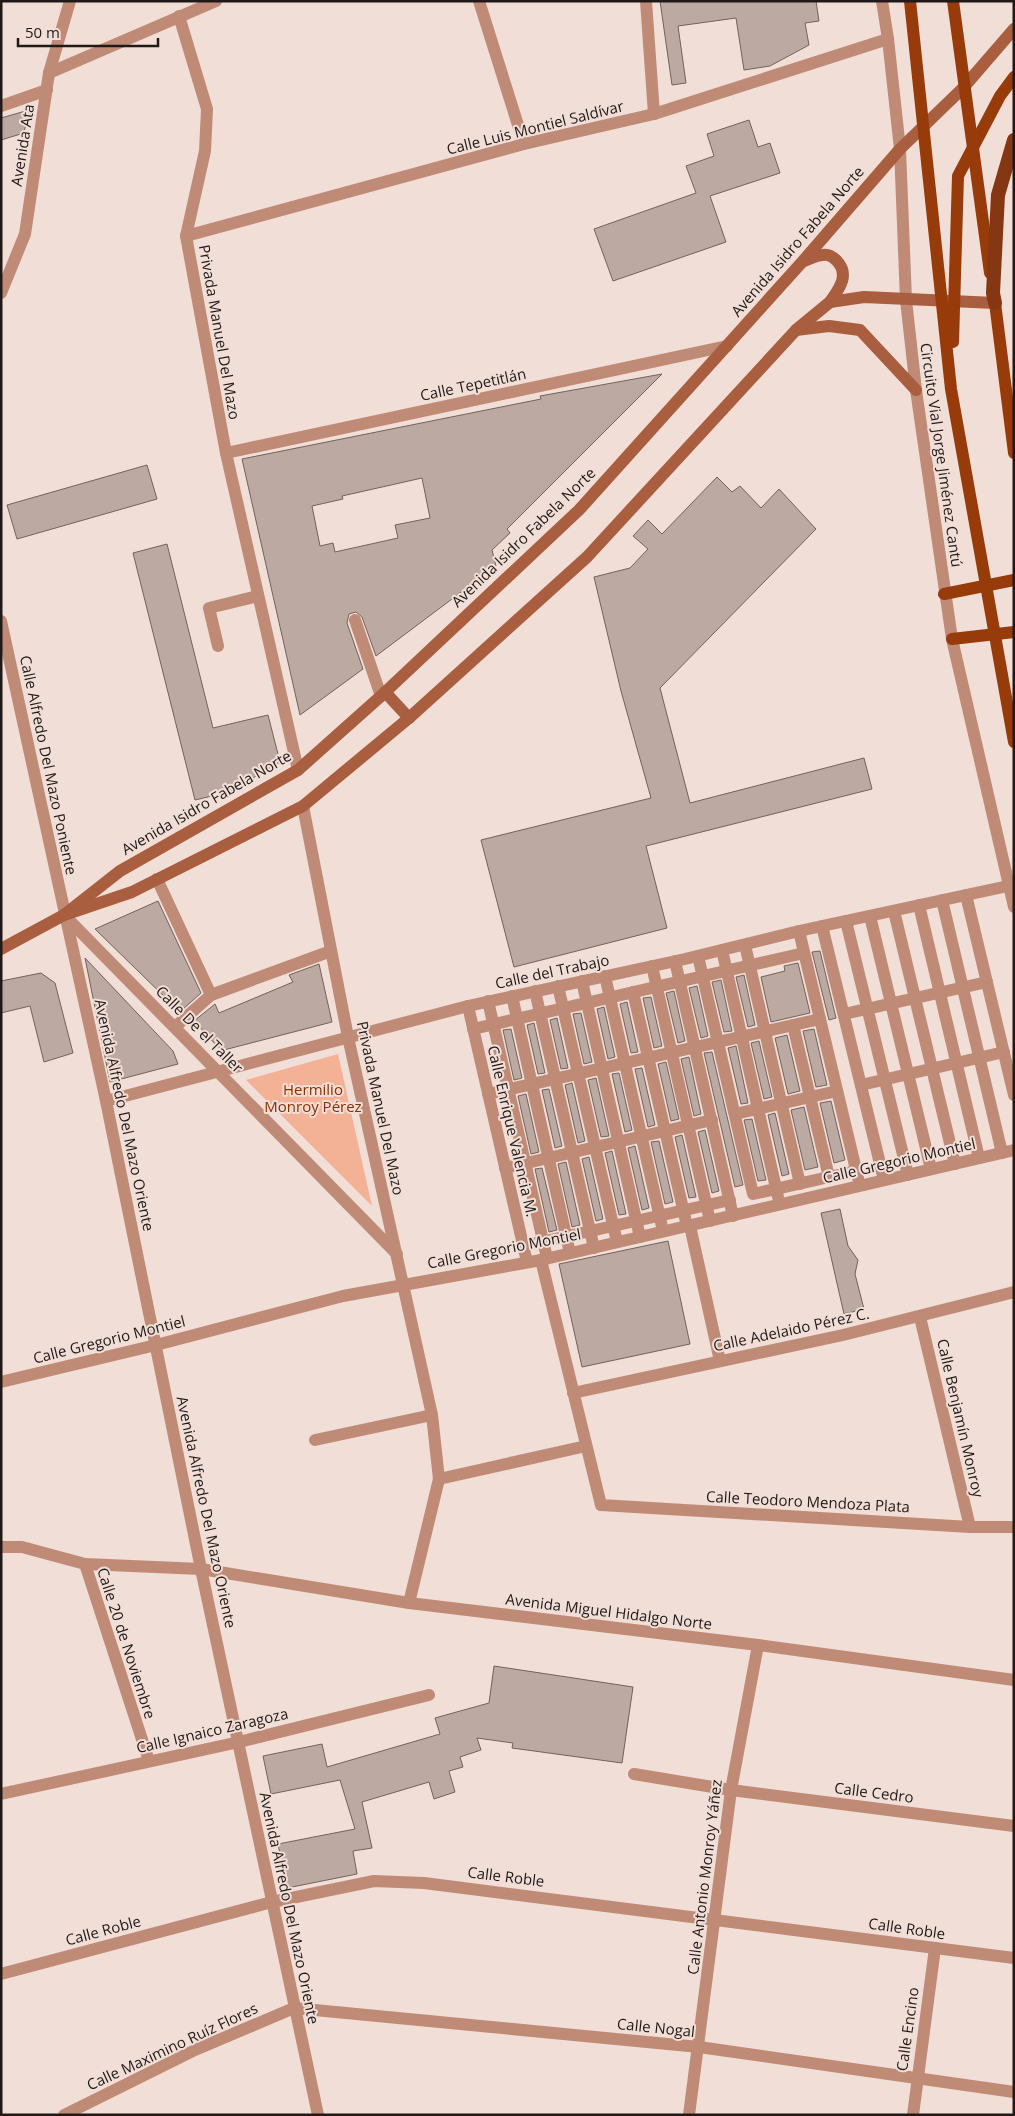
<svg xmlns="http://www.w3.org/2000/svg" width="1015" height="2116" font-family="'Open Sans',sans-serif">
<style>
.green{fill:#f3b196}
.building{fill:#bba9a2;stroke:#73625c;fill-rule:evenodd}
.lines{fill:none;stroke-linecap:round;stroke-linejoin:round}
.pedestrian{stroke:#bf8b76;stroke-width:12}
.minor{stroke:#bf8b76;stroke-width:12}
.tertiary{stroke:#bf8b76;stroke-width:12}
.secondary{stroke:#a95e3f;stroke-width:12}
.primary{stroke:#973b0b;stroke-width:12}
.trunk{stroke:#843712;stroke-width:14}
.primary-bridge{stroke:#973b0b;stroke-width:12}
.labels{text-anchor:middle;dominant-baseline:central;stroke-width:4;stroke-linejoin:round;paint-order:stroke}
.street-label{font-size:15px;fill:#201917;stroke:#f1ded7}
.park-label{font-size:15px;fill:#873100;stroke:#f1ded7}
</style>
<rect width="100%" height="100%" fill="#f1ded7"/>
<polygon class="green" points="338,1054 372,1206 246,1080"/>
<g class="building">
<polygon points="660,1 816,1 819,21 805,23 809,45 770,66 744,70 736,18 678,26 686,83 672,85"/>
<polygon points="29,110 24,133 1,140 1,118"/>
<polygon points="749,120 758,147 770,143 780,173 710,196 726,242 613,281 594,229 696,193 686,166 714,156 707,134"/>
<path d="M662,374L507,529L510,533L492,550L496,566L376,656L362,617L356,612L349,614L347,623L363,669L300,715L242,459L541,399L540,396ZM422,478L430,518L395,525L398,538L335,552L333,543L320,546L312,506L343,499L342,496Z"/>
<polygon points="147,465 157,499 17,539 7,505"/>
<polygon points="717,477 732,492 740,486 761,508 779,489 816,529 660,688 690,803 864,758 872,789 646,846 667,928 514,967 481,840 651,798 621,691 594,577 630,568 648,549 633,536 648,520 662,534"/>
<polygon points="167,544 213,728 268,715 280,762 229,792 195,800 133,553"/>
<polygon points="158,901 201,993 182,1010 181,1008 178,1010 95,929"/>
<polygon points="820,951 836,1018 829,1020 812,952"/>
<polygon points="85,958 173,1051 178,1064 110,1082"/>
<polygon points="798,963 810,1013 771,1022 761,977 785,971 784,966"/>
<polygon points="319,964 332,1022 224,1050 217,1046 194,1021 215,1004 219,1013 293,982 289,975"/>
<polygon points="41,973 55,983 73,1053 44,1062 30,1006 1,1013 1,981"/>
<polygon points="744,975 755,1025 748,1027 736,977"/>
<polygon points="721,980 732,1031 724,1032 712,982"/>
<polygon points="697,986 708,1036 701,1038 689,988"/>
<polygon points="674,991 685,1041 678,1043 666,993"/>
<polygon points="651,997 662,1046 654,1048 643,998"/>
<polygon points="627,1002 638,1052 631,1053 620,1004"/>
<polygon points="604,1007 615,1057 608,1059 597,1009"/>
<polygon points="581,1013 592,1062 584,1064 573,1014"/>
<polygon points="557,1018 568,1068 561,1069 550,1020"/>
<polygon points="534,1023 545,1073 538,1074 527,1025"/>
<polygon points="511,1029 522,1078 514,1080 503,1030"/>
<polygon points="814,1029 827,1085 816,1087 803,1031"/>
<polygon points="787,1035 800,1091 788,1094 775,1038"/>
<polygon points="759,1041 772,1097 764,1099 751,1043"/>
<polygon points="736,1046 748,1103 741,1104 728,1048"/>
<polygon points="712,1052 743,1185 735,1187 704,1053"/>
<polygon points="689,1057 701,1114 694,1116 681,1059"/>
<polygon points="666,1062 679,1119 671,1121 658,1064"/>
<polygon points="642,1068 655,1125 648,1127 635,1069"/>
<polygon points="619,1073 632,1130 625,1132 612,1074"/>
<polygon points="596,1078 609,1136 601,1137 588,1080"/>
<polygon points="572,1083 585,1141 578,1143 565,1085"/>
<polygon points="549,1089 562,1146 555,1148 542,1090"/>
<polygon points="526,1094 539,1152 531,1154 518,1096"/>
<polygon points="831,1101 845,1160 834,1163 820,1103"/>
<polygon points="804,1107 818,1167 805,1170 791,1110"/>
<polygon points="775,1113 789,1174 782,1176 768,1115"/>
<polygon points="752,1119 766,1180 758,1181 744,1120"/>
<polygon points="705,1130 719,1191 712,1193 698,1132"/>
<polygon points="682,1135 696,1197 689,1198 675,1137"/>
<polygon points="659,1141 673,1202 665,1204 651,1142"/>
<polygon points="635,1146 649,1208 642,1210 628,1148"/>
<polygon points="612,1151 626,1214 619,1215 605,1153"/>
<polygon points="589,1157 603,1219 596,1221 582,1159"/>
<polygon points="566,1162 580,1225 572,1227 558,1164"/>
<polygon points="542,1168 557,1230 549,1232 535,1169"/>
<polygon points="840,1209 848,1246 858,1260 855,1274 864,1309 844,1314 821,1213"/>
<polygon points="668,1241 690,1344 582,1367 559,1264"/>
<polygon points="494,1666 633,1687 622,1763 512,1748 513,1743 477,1738 481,1750 460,1757 463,1767 449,1771 455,1792 434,1799 429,1782 362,1802 372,1848 353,1851 357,1874 287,1888 278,1844 355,1829 340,1780 271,1794 263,1756 322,1744 327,1767 440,1734 435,1718 489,1703"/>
</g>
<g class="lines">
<g class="pedestrian">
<polyline points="355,620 381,696"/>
<polyline points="157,879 211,995 331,951"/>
<polyline points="966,895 1014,1095"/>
<polyline points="942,900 1002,1153"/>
<polyline points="919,905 979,1158"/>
<polyline points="894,911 955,1164"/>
<polyline points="870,916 931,1169"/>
<polyline points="846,921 908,1175"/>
<polyline points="822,926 884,1180"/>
<polyline points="799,931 858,1178"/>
<polyline points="745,945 800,1184"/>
<polyline points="722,950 778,1197"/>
<polyline points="698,956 753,1194 856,1171"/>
<polyline points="675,961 733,1216"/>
<polyline points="652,966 710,1221"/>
<polyline points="605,976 663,1231"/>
<polyline points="582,981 640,1237"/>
<polyline points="558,986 617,1242"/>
<polyline points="535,991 594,1248"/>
<polyline points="633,992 687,1226"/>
<polyline points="512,996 570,1253"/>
<polyline points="488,1001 547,1258"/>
<polyline points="844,1014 987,982"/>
<polyline points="793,1025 829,1177"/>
<polyline points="175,1027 211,995"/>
<polyline points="473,1029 804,953"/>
<polyline points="861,1085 1004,1052"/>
<polyline points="488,1094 820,1019"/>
<polyline points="735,1114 837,1091"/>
<polyline points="505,1168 712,1120"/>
<polyline points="690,1226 720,1361"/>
<polyline points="523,1246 730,1200"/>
</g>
<g class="minor">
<polyline points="479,1 524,144"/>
<polyline points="646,1 654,114"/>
<polyline points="179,16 207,109 205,151 186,236 226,453 298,770"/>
<polyline points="49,73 216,1"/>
<polyline points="1,106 47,90"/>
<polyline points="186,236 524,144 654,114 888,39"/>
<polyline points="1,293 25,234 49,73 70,1"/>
<polyline points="226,453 727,346"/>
<polyline points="218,646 209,608 258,596"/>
<polyline points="303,806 348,1037 432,1415 439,1479 409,1603"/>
<polyline points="64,915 397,1254"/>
<polyline points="468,1006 527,1262"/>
<polyline points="106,1101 468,1006 685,959 799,931 1008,886"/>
<polyline points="541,1260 601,1505 970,1527 1014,1527"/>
<polyline points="920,1317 970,1527"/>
<polyline points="1,1382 156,1345 343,1296 541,1260 1014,1150"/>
<polyline points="573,1393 843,1335 1014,1292"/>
<polyline points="315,1440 432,1415"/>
<polyline points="439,1479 586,1446"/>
<polyline points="1,1547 22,1547 85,1564 201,1569 409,1603 758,1645 1014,1680"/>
<polyline points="85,1564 149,1761"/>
<polyline points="634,1774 731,1790 1014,1826"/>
<polyline points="1,1794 239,1742 429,1695"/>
<polyline points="1,1974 272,1902 374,1881 424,1883 1014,1958"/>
<polyline points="64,2115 195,2050 294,2008 699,2047 1014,2092"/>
<polyline points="689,2115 731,1790 758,1645"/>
<polyline points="913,2115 935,1948"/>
</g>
<g class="tertiary">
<polyline points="882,1 888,39 900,149 906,300 916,390 952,639 1014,907"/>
<polyline points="1,621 106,1101 201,1569 318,2115"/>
</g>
<g class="secondary">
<path d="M804,261C810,259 817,255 823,255C828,254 833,257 837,261C850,275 839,289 830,302"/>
<polyline points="796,330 829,326 860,330 916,390"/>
<polyline points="385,692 409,718"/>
<polyline points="64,915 120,871 298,770 381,696 579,510 803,261 900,149 963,88 1014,29"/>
<polyline points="1,949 64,915 132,892 303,806 409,718 587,557 796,330 830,302 864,297 995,303"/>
</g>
<g class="primary">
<polyline points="953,1 990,273"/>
<polyline points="995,303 1014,453"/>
<polyline points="944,594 1014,580"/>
<polyline points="952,639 1014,632"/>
</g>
<polyline class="trunk" points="995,303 993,293 998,195 1014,140"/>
<g class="primary-bridge">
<polyline points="910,1 951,389 1014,742"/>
<polyline points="953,342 958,176 1000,96 1014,77"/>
</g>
</g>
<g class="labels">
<g class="street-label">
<text transform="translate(535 127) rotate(-14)">Calle Luis Montiel Saldívar</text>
<text transform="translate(22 145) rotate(-81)">Avenida Ata</text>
<text transform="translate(797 241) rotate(-49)">Avenida Isidro Fabela Norte</text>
<text transform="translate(220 332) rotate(80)">Privada Manuel Del Mazo</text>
<text transform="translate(473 384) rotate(-12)">Calle Tepetitlán</text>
<text transform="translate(942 455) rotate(82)">Circuito Vial Jorge Jiménez Cantú</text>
<text transform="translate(523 537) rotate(-44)">Avenida Isidro Fabela Norte</text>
<text transform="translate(49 765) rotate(78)">Calle Alfredo Del Mazo Poniente</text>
<text transform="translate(206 802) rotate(-30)">Avenida Isidro Fabela Norte</text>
<text transform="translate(552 971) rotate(-12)">Calle del Trabajo</text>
<text transform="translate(200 1029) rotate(45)">Calle De el Taller</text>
<text transform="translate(381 1108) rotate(78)">Privada Manuel Del Mazo</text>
<text transform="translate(125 1115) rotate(78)">Avenida Alfredo Del Mazo Oriente</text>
<text transform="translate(513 1131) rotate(77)">Calle Enrique Valencia M.</text>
<text transform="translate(899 1160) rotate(-13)">Calle Gregorio Montiel</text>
<text transform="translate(504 1248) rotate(-11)">Calle Gregorio Montiel</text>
<text transform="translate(791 1329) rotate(-12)">Calle Adelaido Pérez C.</text>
<text transform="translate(109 1339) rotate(-14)">Calle Gregorio Montiel</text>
<text transform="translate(961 1418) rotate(77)">Calle Benjamín Monroy</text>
<text transform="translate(808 1501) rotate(3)">Calle Teodoro Mendoza Plata</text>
<text transform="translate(207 1512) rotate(78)">Avenida Alfredo Del Mazo Oriente</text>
<text transform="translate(609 1611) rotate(7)">Avenida Miguel Hidalgo Norte</text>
<text transform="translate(127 1643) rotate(72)">Calle 20 de Noviembre</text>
<text transform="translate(212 1730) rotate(-13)">Calle Ignaico Zaragoza</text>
<text transform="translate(874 1792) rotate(7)">Calle Cedro</text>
<text transform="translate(506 1876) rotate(7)">Calle Roble</text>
<text transform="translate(704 1877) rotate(-83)">Calle Antonio Monroy Yáñez</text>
<text transform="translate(290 1908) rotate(78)">Avenida Alfredo Del Mazo Oriente</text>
<text transform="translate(907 1928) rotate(8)">Calle Roble</text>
<text transform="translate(103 1930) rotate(-15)">Calle Roble</text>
<text transform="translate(656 2027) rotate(6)">Calle Nogal</text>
<text transform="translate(907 2029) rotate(-82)">Calle Encino</text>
<text transform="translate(172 2046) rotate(-25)">Calle Maximino Ruíz Flores</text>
</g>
<g class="park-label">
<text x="313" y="1089">Hermilio<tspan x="313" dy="17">Monroy Pérez</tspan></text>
</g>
</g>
<rect width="1015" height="2116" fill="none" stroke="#201917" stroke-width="5"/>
<path d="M18 38v8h140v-8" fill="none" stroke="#201917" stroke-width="2.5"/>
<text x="25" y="38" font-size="15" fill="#201917" stroke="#f1ded7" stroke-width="4" paint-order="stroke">50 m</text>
</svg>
